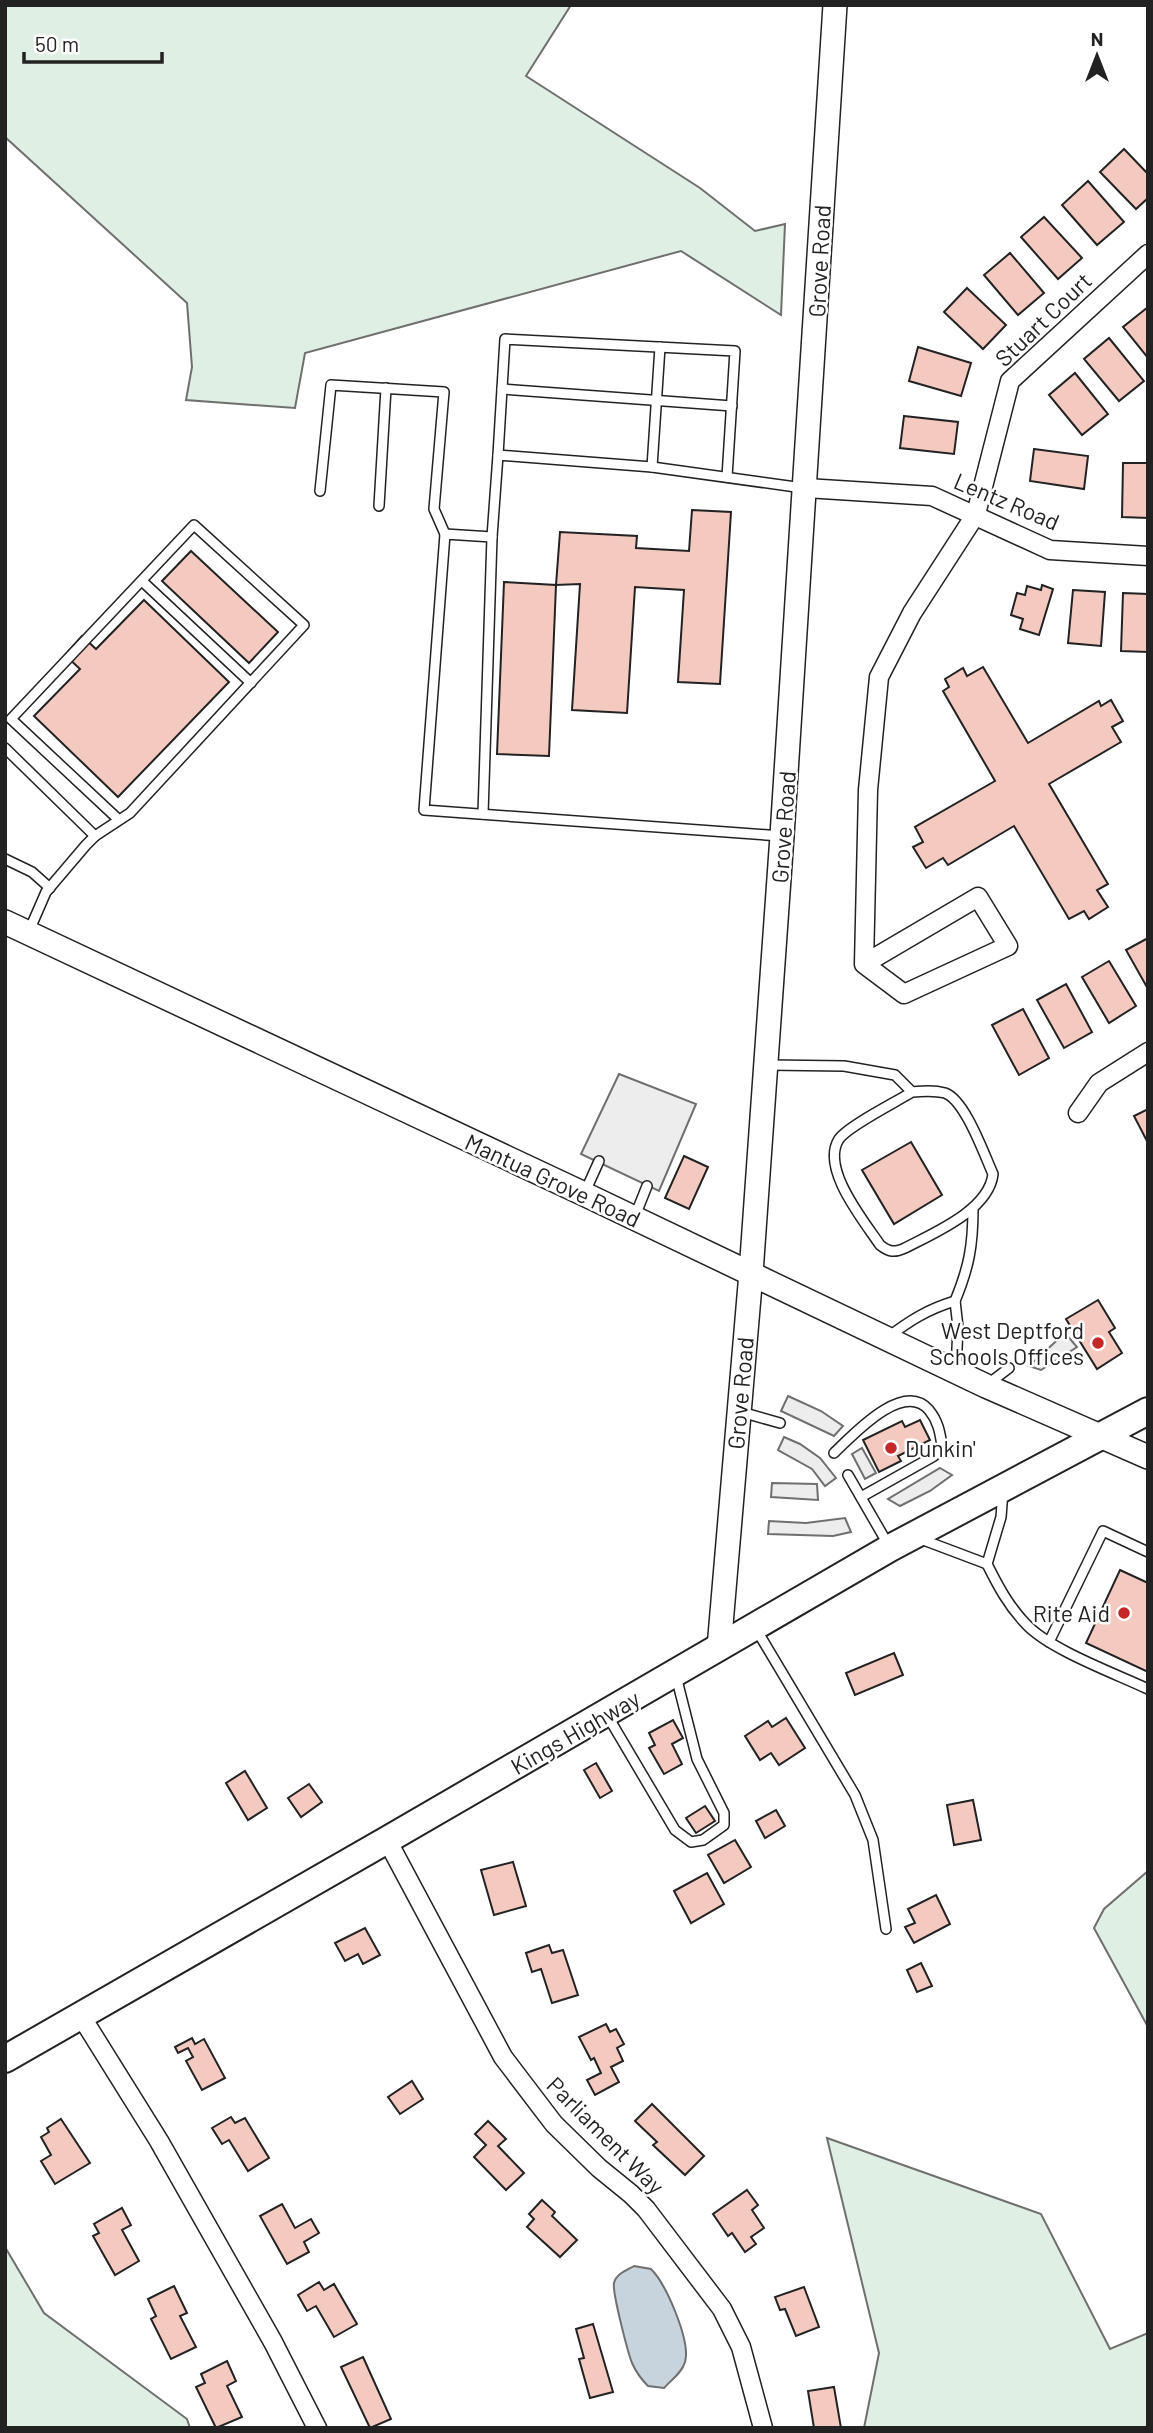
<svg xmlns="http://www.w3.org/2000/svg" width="1153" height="2433" font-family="Barlow,sans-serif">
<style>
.green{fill:#e0efe3;stroke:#6f6f6f;stroke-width:2}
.parking{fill:#ededed;stroke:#6f6f6f;stroke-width:2}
.water{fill:#c7d3dd;stroke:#6f6f6f;stroke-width:2}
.building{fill:#f3c9c0;stroke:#222;stroke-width:2}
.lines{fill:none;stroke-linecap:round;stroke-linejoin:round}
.service-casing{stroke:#222;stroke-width:12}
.minor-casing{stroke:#222;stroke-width:21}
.secondary-casing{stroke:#222;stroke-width:26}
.primary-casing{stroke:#222;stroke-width:30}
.service{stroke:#fff;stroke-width:9}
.minor{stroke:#fff;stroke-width:18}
.secondary{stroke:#fff;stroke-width:23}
.primary{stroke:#fff;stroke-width:26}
.poi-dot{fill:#c62828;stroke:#fff;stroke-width:2.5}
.labels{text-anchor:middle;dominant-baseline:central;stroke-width:5;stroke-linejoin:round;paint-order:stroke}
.street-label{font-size:23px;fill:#222;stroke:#fff}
.poi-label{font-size:23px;fill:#222;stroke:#fff;text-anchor:end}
</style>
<rect width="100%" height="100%" fill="#fff"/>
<g class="green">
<polygon points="5,5 571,5 526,76 700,188 755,231 785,224 781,315 681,251 305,353 295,408 186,400 192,367 187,303 5,137"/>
<polygon points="1148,1871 1148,2027 1094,1928 1104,1909"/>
<polygon points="827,2138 1041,2214 1110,2349 1148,2333 1148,2428 864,2428 879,2353"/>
<polygon points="5,2247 44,2313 187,2419 190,2428 5,2428"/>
</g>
<g class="parking">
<polygon points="619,1074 696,1104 659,1191 581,1154"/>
<polygon points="1065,1333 1077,1347 1041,1370 1029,1366"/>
<polygon points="788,1396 821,1411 843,1426 834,1436 781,1411"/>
<polygon points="784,1437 800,1444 820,1458 836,1478 825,1486 812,1469 778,1450"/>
<polygon points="862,1448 876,1473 865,1479 852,1454"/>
<polygon points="940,1468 952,1475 930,1491 900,1506 888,1499"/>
<polygon points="772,1483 817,1484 818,1500 771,1497"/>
<polygon points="845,1518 851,1532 833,1536 768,1534 769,1521 806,1523"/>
</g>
<path class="water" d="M634,2266L651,2269C666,2284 691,2341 685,2362C682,2373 671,2380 664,2388L648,2386C641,2379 636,2372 632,2363C628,2353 612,2292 614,2283C616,2274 627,2270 634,2266Z"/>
<g class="building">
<polygon points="1124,149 1148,174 1148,198 1136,209 1100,172"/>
<polygon points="1088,181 1124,222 1097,245 1062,205"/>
<polygon points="1044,217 1082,258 1058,279 1021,237"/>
<polygon points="1010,253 1044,293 1018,315 984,275"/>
<polygon points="967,288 1006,325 983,349 944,312"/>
<polygon points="1148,307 1148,358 1123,327"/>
<polygon points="1109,338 1144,381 1119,401 1084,359"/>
<polygon points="918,347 971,363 961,396 909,381"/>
<polygon points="1075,373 1108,414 1082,435 1049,395"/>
<polygon points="904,416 958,422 954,454 900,448"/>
<polygon points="1034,449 1088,456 1084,489 1030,481"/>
<polygon points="1123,463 1148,463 1148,518 1122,517"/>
<polygon points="692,510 731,512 720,684 678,682 684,590 635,587 627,713 572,710 580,584 556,585 560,532 637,536 636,548 689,551"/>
<polygon points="191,551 278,632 249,663 162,581"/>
<polygon points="504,582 556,585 549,756 497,754"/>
<polygon points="1042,585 1053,589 1039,635 1020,629 1023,619 1011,615 1017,593 1025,595 1027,586 1041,590"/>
<polygon points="1073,590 1105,592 1101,646 1068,643"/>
<polygon points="1123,593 1148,594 1148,652 1121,651"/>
<polygon points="144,600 229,682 118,797 34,716 80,669 65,655 82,636 96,649"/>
<polygon points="983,667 1028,743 1099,701 1101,706 1111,700 1123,721 1112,727 1121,742 1049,784 1108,884 1097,890 1108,907 1089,919 1084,911 1069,919 1014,826 948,865 943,858 926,868 913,847 923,842 915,827 995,781 943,691 949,687 945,679 963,668 967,676"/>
<polygon points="1148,938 1148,989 1126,950"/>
<polygon points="1109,961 1136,1006 1109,1023 1082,977"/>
<polygon points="1066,984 1092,1032 1064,1048 1037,1000"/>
<polygon points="1023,1009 1049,1058 1019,1075 992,1025"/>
<polygon points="1148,1109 1148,1143 1134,1116"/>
<polygon points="911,1142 942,1195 894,1224 862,1170"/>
<polygon points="684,1156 708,1167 689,1209 665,1198"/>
<polygon points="1098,1300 1115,1328 1109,1332 1122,1353 1097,1369 1066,1319"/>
<polygon points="920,1420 930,1440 898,1456 901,1461 879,1472 863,1440 902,1421 905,1427"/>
<polygon points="1120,1570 1148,1583 1148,1672 1086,1643"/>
<polygon points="894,1653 903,1675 855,1695 846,1673"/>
<polygon points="786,1718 805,1748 779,1765 771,1753 760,1760 745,1736 768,1721 772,1727"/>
<polygon points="673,1720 683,1738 672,1744 682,1764 664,1774 649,1748 655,1745 649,1733"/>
<polygon points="596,1763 612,1791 600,1798 584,1770"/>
<polygon points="245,1771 267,1808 248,1820 226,1783"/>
<polygon points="309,1784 322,1802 301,1817 288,1798"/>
<polygon points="973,1800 981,1840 954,1845 947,1805"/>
<polygon points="705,1806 715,1821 696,1833 686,1818"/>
<polygon points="776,1810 785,1826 765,1838 756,1821"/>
<polygon points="735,1840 751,1867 724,1883 708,1855"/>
<polygon points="513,1862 526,1906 494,1915 481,1870"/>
<polygon points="707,1873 724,1904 691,1923 674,1891"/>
<polygon points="936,1895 950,1924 914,1943 905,1927 915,1923 908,1909"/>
<polygon points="365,1928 380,1955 363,1964 358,1954 345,1961 335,1943"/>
<polygon points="549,1945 552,1953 563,1950 578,1995 552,2003 541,1969 532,1972 526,1953"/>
<polygon points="921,1963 932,1986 917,1992 907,1970"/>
<polygon points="606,2024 610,2032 616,2029 624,2044 617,2048 623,2061 611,2067 619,2082 595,2095 587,2080 601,2073 594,2058 591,2060 579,2037"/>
<polygon points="192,2038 195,2044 204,2039 225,2078 202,2090 186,2061 193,2057 188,2048 178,2053 175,2047"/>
<polygon points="412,2081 423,2099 400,2114 388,2097"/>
<polygon points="652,2104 704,2156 685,2175 653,2145 657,2142 635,2121"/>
<polygon points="231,2117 235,2123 245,2118 269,2158 248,2171 229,2140 222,2144 212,2128"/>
<polygon points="61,2119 90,2163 55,2184 41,2161 51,2155 41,2137 49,2132 47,2128"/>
<polygon points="488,2121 506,2139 498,2146 524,2173 506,2190 474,2157 486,2145 475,2134"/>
<polygon points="747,2190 758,2205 752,2210 764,2228 751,2237 756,2244 745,2252 732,2233 728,2236 713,2214"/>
<polygon points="542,2200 555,2212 552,2216 577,2240 560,2257 527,2227 534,2219 529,2214"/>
<polygon points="282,2204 295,2228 311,2219 319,2233 304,2242 309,2252 287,2264 260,2216"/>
<polygon points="122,2208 131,2225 122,2230 139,2261 115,2275 93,2236 99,2233 94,2224"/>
<polygon points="319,2282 324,2290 334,2284 357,2324 334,2337 316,2306 307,2311 298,2295"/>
<polygon points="174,2286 187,2313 180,2316 196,2347 171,2359 151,2319 156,2316 148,2299"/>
<polygon points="804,2287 819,2327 796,2336 785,2309 780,2310 775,2297"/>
<polygon points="593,2324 613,2392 590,2398 579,2359 584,2358 576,2329"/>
<polygon points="363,2357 391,2419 370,2428 341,2367"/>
<polygon points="227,2361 236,2381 227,2386 242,2417 216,2428 196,2387 205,2383 201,2374"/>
<polygon points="834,2387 841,2428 814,2428 808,2391"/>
</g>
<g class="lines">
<g class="service-casing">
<g id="service">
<polyline points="502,389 732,406"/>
<polyline points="498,455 505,339 735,351 727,477"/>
<polyline points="652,467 660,347"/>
<polyline points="320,491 331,385 444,392 434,509 445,534"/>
<polyline points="379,506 386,388"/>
<polyline points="142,581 251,683"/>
<polyline points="5,748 95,836"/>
<polyline points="483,814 492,537"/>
<polyline points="781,836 424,810 445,534 492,537 498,455 652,467 803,488"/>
<polyline points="5,859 32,872 50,888"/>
<polyline points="29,931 46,892 86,845 95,836 130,813 304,625 194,525 11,719 119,820"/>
<path d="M768,1065L844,1066L895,1075L912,1092C896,1102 848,1126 839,1139C820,1168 864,1221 880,1245C889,1252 894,1253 905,1248C934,1233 989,1210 993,1174C984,1154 965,1100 945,1093C934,1090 923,1091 912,1092"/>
<polyline points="585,1192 599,1161"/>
<polyline points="635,1216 647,1186"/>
<path d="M955,1301C969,1267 973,1246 973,1208"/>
<path d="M887,1338C909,1321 928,1309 955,1301L958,1327L956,1370"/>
<polyline points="988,1384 1009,1368"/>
<polyline points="741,1412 780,1423"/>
<path d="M834,1453C853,1435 903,1380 929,1410C938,1421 940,1432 942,1446L934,1456L861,1497"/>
<polyline points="848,1475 889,1546"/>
<path d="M1003,1491L1001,1517L987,1564C998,1586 1008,1605 1025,1623C1048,1649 1114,1673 1148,1689"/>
<polyline points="918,1538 987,1564"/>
<polyline points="756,1629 855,1795 873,1840 886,1929"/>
<polyline points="1049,1642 1103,1531 1148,1552"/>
<polyline points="607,1715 675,1830 691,1842 703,1840 724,1825 724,1813 697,1759 676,1676"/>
</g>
</g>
<g class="minor-casing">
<g id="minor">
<polyline points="806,488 932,496 1050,550 1148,556"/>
<polyline points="864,964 978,897 1008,946 904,994 864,964 868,790 879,677 912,613 976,514 1010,381 1148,254"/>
<polyline points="1078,1113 1099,1083 1148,1052"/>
<polyline points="387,1840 503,2057 554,2124 599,2168 631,2194 646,2209 722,2309 741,2347 763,2428"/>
<polyline points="81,2016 159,2141 273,2342 317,2428"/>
</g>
</g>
<g class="secondary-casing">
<g id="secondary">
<polyline points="5,922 584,1194 986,1386 1148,1457"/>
<polyline points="719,1648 751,1273 782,836 835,5"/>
</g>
</g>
<g class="primary-casing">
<polyline id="primary" points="5,2059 387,1840 890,1548 1148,1411"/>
</g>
<use href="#service" class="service"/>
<use href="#minor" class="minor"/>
<use href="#secondary" class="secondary"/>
<use href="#primary" class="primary"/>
</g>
<g class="poi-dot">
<circle cx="1098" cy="1343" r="7"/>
<circle cx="891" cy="1448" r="7"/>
<circle cx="1124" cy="1613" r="7"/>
</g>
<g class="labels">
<g class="street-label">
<text transform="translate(819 261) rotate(-87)">Grove Road</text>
<text transform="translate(1043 319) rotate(-44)">Stuart Court</text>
<text transform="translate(1007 501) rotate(23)">Lentz Road</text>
<text transform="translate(783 827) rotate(-86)">Grove Road</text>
<text transform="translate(553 1180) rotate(25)">Mantua Grove Road</text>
<text transform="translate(740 1393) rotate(-85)">Grove Road</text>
<text transform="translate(575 1732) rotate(-30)">Kings Highway</text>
<text transform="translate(606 2135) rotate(45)">Parliament Way</text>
</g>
<g class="poi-label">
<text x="1084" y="1330">West Deptford<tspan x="1084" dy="26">Schools Offices</tspan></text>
<text x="905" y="1448" text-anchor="start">Dunkin'</text>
<text x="1110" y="1613">Rite Aid</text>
</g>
</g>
<rect width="1153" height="2433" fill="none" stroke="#222222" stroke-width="14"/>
<g transform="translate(1097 56)" stroke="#ffffff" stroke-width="5" paint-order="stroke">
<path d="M0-5L12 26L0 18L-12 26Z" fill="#222222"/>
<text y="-10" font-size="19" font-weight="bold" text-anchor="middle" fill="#222222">N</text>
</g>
<path d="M24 52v10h138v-10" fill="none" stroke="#222222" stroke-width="3.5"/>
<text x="35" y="52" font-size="21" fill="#222222" stroke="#ffffff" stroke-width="5" paint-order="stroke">50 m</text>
</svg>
